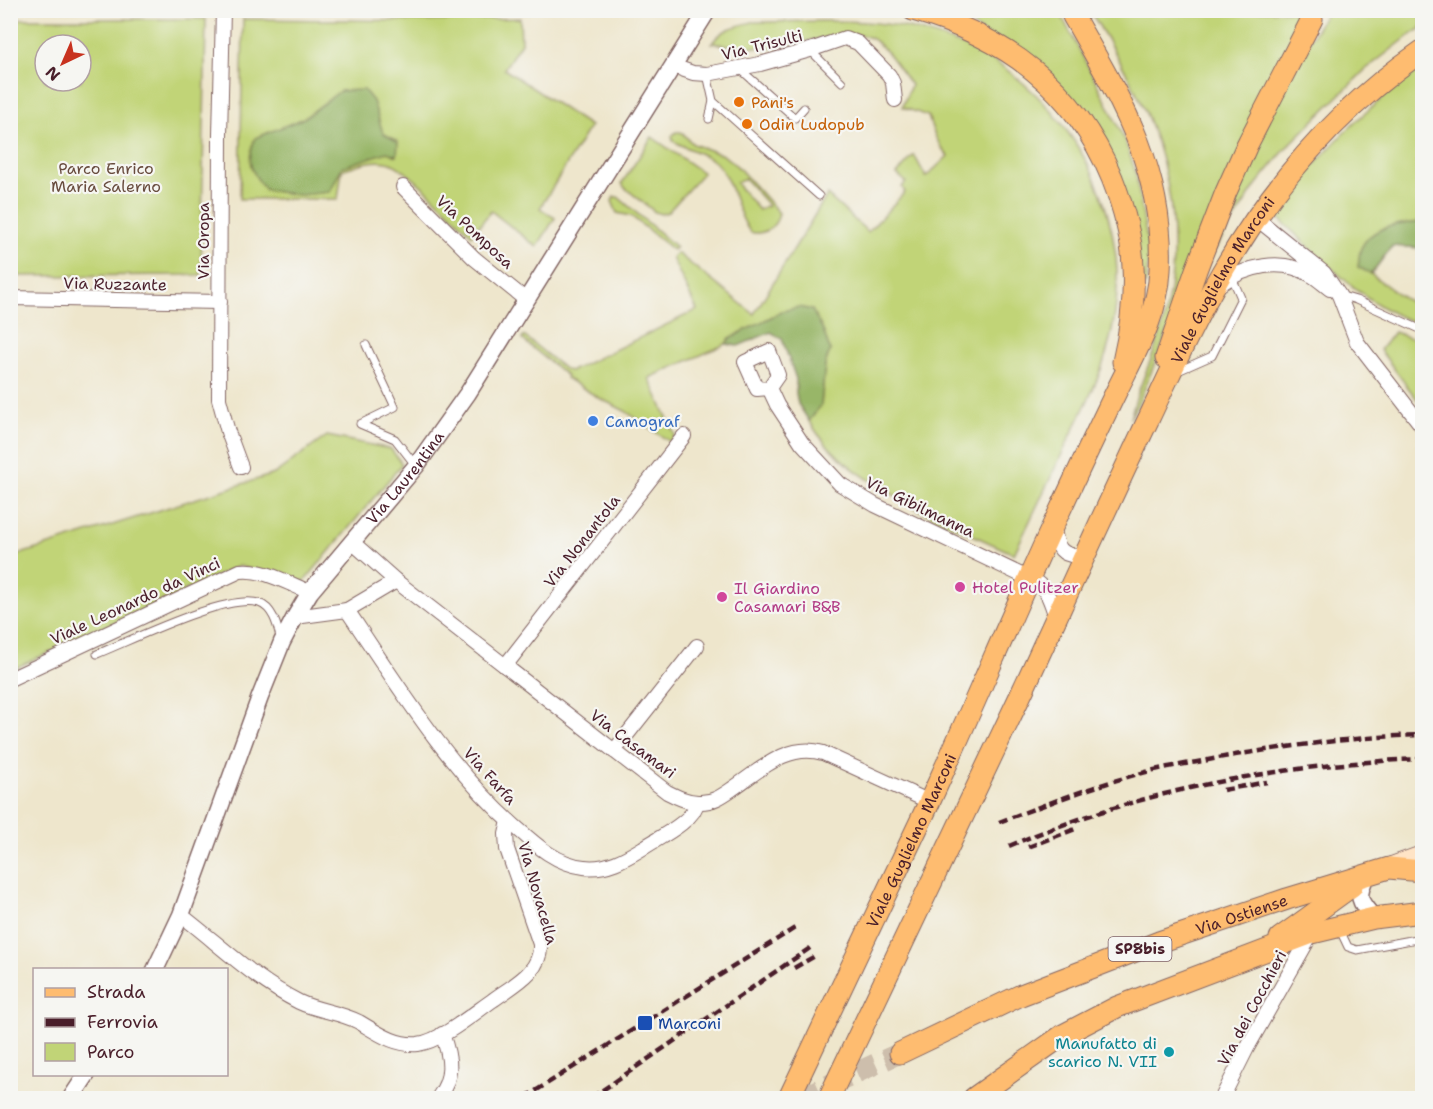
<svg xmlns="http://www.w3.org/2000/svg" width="1433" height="1109" font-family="'Shantell Sans',sans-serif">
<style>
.green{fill:#c1d477;stroke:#867a51;stroke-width:1.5;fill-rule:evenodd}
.forest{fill:#98b668;stroke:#716a4a;stroke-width:1.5}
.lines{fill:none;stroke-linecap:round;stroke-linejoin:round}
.primary-tunnel{stroke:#cdbeac;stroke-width:21;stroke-dasharray:21 10;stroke-linecap:butt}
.service-casing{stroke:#836563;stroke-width:9}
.minor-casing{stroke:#836563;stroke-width:16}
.tertiary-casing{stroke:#836563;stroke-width:19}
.secondary-casing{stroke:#836563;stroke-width:22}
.primary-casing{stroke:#836563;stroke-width:23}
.service{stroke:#fff;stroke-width:7}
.minor{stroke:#fff;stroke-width:14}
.tertiary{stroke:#fff;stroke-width:16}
.secondary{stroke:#ffe4c6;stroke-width:20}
.primary{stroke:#febc70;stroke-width:21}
.rail{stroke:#4a1f2b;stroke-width:4.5;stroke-dasharray:9 4.5;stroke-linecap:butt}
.food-dot{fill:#e8710a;stroke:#f6f6f2;stroke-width:2}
.shop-dot{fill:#3f7fe0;stroke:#f6f6f2;stroke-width:2}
.hotel-dot{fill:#d1479c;stroke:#f6f6f2;stroke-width:2}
.transit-dot{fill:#1a4fb4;stroke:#f6f6f2;stroke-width:2}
.culture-dot{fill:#0f9aa8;stroke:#f6f6f2;stroke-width:2}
.labels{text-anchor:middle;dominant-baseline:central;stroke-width:4.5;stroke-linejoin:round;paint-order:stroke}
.shield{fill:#f6f6f2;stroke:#7e6067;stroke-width:1.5}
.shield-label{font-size:15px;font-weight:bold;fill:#4a1f2b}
.street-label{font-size:16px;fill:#4a1f2b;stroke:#f6f6f2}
.food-label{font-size:16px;fill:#c56008;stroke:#f6f6f2;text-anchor:start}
.park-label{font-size:16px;fill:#684c3e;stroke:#f6f6f2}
.shop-label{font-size:16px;fill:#366cbe;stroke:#f6f6f2;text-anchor:start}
.hotel-label{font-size:16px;fill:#b23c85;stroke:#f6f6f2;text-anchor:start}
.transit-label{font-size:16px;fill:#164399;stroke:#f6f6f2;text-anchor:start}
.culture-label{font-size:16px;fill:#0d838f;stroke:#f6f6f2;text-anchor:end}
</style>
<rect width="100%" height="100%" fill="#f6f6f2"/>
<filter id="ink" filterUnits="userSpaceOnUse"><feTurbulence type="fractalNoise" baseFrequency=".0167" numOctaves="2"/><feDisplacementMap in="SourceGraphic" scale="12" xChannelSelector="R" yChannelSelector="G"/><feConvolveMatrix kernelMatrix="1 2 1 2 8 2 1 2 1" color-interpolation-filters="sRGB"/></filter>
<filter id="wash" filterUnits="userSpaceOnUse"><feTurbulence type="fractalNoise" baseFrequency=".008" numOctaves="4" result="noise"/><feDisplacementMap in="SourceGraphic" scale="24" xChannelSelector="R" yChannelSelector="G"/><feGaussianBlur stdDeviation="1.35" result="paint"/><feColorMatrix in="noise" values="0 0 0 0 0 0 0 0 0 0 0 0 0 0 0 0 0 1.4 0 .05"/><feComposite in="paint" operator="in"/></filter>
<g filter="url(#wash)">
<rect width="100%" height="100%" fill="#eee6cc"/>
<g class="green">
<path d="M1232,10L1308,12L1167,333L1139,402L1130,419C1137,389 1151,363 1160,334C1184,258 1174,173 1141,102C1126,70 1108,40 1090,11Z"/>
<polygon points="1059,11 1110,109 1125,141 1135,170 1149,251 1146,284 1140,283 1100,138 969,21 968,16 971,14 1009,14"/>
<polygon points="1327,11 1422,11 1422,28 1406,38 1365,70 1288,146 1256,185 1211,255 1229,205 1284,85"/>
<path d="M520,18L521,43L504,69L590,126L540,208L555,218L537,247L491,211L472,235C456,220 406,165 387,162C371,159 357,165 342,170L338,199H240L243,19L427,21Z"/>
<path d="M10,19H206L201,275L11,276ZM45,45H81V81H45Z"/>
<path d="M753,22C806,22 869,16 920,31C950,40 983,51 1007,70C1093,134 1137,242 1108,347C1100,378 1085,406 1071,435C1052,475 1033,514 1014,554L920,511L913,506C871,482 835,463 809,421L821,405L825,364L830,350L783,311L730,338L726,344L649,378L675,435L670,442L625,411L599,398L566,378L567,376L522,339L524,336L566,370L571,371L697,310L672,258L677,253L754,314L827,195L868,232L905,192L902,187L906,182L897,174L914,155L926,177L948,156C937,144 933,131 928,116L902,107L911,85C901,72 883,42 868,37C851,31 805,42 786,45C762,49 736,47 712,43C723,28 736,26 753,22Z"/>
<path d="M1422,68V248L1392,246L1371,274L1402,297L1422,309V325C1363,307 1320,256 1275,215C1315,158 1366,107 1422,68Z"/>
<path d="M676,132H681L693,144L723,155L738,167L779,213C777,227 763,236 750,232C735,211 733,180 716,163C708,155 684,148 673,141L672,136ZM745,179L768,205L767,207L765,206L759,210L736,183Z"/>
<polygon points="652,137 703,173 668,212 661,214 655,212 624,187 622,183"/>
<polygon points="614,197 618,197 676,247 673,250 631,216 617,213 612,201"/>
<polygon points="1394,332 1422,342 1422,406 1380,350"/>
<polygon points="327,436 391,449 402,464 303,583 239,566 11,670 11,557 274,474"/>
</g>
<g class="forest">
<path d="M364,90L373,101L383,133L398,142L397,156L387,152L342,167L330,192L300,195L265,190C250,170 246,162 255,138L304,118L340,91Z"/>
<path d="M1422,222V248L1392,246L1371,274L1358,267C1359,261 1359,253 1361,248C1372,225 1400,224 1422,222Z"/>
<polygon points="799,307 812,310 823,330 830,350 825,365 821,405 809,421 798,404 796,393 796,379 782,339 771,332 738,346 726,344 730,338 783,311"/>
</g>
</g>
<g filter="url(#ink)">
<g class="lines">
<polyline class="primary-tunnel" points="800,1098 900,1053"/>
<g class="service-casing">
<g id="service">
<polyline points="810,50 842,82"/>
<polyline points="740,69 795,118 804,108"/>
<polyline points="707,74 713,101 709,119"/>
<polyline points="713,101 819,196"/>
<polyline points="1339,295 1356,300 1422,330"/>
<polyline points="366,345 395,407 360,424 395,439 416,466"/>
<polyline points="1178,371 1212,356 1241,298 1231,275"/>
<path d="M97,654C132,640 227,593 259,603C273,608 277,625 280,637"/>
<polyline points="1339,928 1348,947 1357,950 1422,938"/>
</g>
</g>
<g class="minor-casing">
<g id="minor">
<polyline points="223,10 220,135 219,399 228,432 241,467"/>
<polyline points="673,66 693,73 707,74 760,64 810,50 845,38 858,43 889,75 893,83 895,100"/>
<polyline points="403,187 474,258 526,300"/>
<polyline points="1256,218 1324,273 1339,295 1357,342 1422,426"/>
<path d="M1219,285C1246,266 1281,257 1311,275C1318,279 1323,284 1330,289"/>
<polyline points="10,298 220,302"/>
<polygon points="769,351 778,375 769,388 757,389 745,362"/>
<path d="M769,388L777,405L802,443L840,484L875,505L1036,582C1049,591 1051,603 1056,617"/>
<path d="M1054,527C1056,547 1061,558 1083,555"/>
<path d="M352,542L396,581L667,792C677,797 687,802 698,802C712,803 722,796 732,789C759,771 788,742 823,753L930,802"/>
<polyline points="347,610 396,581"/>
<path d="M295,617L347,610C399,687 448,768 518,829C537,846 557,864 584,867C606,870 625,859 643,848C658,838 695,821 697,802"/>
<polyline points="505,666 684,436"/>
<path d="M10,679L240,571C263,568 289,584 310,592"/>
<polyline points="614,751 697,646"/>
<path d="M181,915C219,944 255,980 299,1002C318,1011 340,1012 359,1022C378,1033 395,1046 418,1044C441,1041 474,1013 493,1000C513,985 542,972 540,944L507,849L506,834L509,821"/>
<path d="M438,1098C454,1077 451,1058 442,1034"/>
<polyline points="1222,1098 1247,1048 1312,933"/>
</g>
</g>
<g class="tertiary-casing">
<g id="tertiary">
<path d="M1366,876C1356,898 1359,901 1374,918"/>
<path id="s1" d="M155,970L181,915L260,697L282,642L295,617L310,592L416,466L468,393L708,10"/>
<polyline points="71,1098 87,1074"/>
</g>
</g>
<g class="secondary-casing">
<polyline id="secondary" points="1389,868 1422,856"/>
</g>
<g class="primary-casing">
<g id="primary">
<path d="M913,10C1006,37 1075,88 1112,178C1123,206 1132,237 1133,267C1135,298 1130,332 1123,362"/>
<polyline points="1166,358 1196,270 1226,192 1247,145 1312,19"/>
<polyline points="1280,938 1352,886"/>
<path id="s2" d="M900,1053L1021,995L1159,942L1287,899L1389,868L1422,871"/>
<path id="s3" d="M789,1098C835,1000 883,902 929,803C972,710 1012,614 1055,521C1075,478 1095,435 1116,392C1135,353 1158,315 1160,270C1165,170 1120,98 1073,16"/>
<path id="s4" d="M829,1098C893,962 959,827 1023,690C1065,599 1106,508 1149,418C1169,376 1188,333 1211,292C1263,196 1332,113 1422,51"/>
<polyline points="974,1098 1063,1035 1117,1007 1312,933 1374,918 1422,912"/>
</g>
</g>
<use href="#service" class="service"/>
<use href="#minor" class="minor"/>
<use href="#tertiary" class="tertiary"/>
<use href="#secondary" class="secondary"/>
<use href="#primary" class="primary"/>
<g class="rail">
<polyline points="1223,790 1267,782"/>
<path d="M999,822C1047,804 1095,785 1146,772C1169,766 1194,763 1218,758C1286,746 1353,737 1422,735"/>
<path d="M1009,846C1139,790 1281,764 1422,759"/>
<polyline points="1028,847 1078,828"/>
<polyline points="794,968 815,956"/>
<polyline points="524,1098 795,928"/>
<polyline points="591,1098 810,948"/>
</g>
</g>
</g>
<g class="food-dot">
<circle cx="739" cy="102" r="6"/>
<circle cx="747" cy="124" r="6"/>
</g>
<circle class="shop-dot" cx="593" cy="421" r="6"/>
<g class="hotel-dot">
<circle cx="960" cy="587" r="6"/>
<circle cx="722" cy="597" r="6"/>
</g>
<rect class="transit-dot" x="637" y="1015" width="16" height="16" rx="3"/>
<circle class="culture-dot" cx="1169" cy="1052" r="6"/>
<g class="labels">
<rect class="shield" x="1108.5" y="937" width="63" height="24" rx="4.5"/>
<g class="shield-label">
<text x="1140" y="949">SP8bis</text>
</g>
<g class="street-label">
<text transform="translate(762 45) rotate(-14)">Via Trisulti</text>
<text transform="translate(475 232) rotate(43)">Via Pomposa</text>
<text transform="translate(203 241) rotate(-90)">Via Oropa</text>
<text stroke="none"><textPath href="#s4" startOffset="908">Viale Guglielmo Marconi</textPath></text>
<text transform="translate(115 284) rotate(1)">Via Ruzzante</text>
<text stroke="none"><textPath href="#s1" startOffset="558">Via Laurentina</textPath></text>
<text transform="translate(920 507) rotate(26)">Via Gibilmanna</text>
<text transform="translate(582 541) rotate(-52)">Via Nonantola</text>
<text transform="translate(135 601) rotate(-25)">Viale Leonardo da Vinci</text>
<text transform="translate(633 744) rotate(37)">Via Casamari</text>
<text transform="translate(490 776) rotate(48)">Via Farfa</text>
<text stroke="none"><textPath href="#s3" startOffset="285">Viale Guglielmo Marconi</textPath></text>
<text transform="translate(538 893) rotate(74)">Via Novacella</text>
<text stroke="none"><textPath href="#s2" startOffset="369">Via Ostiense</textPath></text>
<text transform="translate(1252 1008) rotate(-62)">Via dei Cocchieri</text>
</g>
<g class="food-label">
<text x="751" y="102">Pani's</text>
<text x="759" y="124">Odin Ludopub</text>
</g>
<g class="park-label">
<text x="106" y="168">Parco Enrico<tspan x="106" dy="18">Maria Salerno</tspan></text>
</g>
<g class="shop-label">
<text x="605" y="421">Camograf</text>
</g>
<g class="hotel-label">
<text x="972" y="587">Hotel Pulitzer</text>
<text x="734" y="588">Il Giardino<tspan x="734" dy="18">Casamari B&amp;B</tspan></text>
</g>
<g class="transit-label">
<text x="658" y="1023">Marconi</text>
</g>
<g class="culture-label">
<text x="1157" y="1043">Manufatto di<tspan x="1157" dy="18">scarico N. VII</tspan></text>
</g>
</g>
<rect width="1433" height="1109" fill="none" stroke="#f6f6f2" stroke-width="36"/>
<rect x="33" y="968" width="195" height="108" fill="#f6f6f2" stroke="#b1a0a2" stroke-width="1.5"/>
<rect x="45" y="988" width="30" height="9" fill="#febc70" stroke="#b1a0a2" stroke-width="1.5"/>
<text x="87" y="998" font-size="18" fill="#4a1f2b">Strada</text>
<rect x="45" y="1018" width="30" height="9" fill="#4a1f2b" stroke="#b1a0a2" stroke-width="1.5"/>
<text x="87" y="1028" font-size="18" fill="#4a1f2b">Ferrovia</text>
<rect x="45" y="1043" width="30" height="18" fill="#c1d477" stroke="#b1a0a2" stroke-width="1.5"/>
<text x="87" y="1058" font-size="18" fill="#4a1f2b">Parco</text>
<g transform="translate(63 63) rotate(224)"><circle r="28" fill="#f6f6f2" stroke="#b1a0a2" stroke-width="1.5"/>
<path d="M0-4.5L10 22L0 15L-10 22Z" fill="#c8321e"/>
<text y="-9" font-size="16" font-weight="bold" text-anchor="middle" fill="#4a1f2b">N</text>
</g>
</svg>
